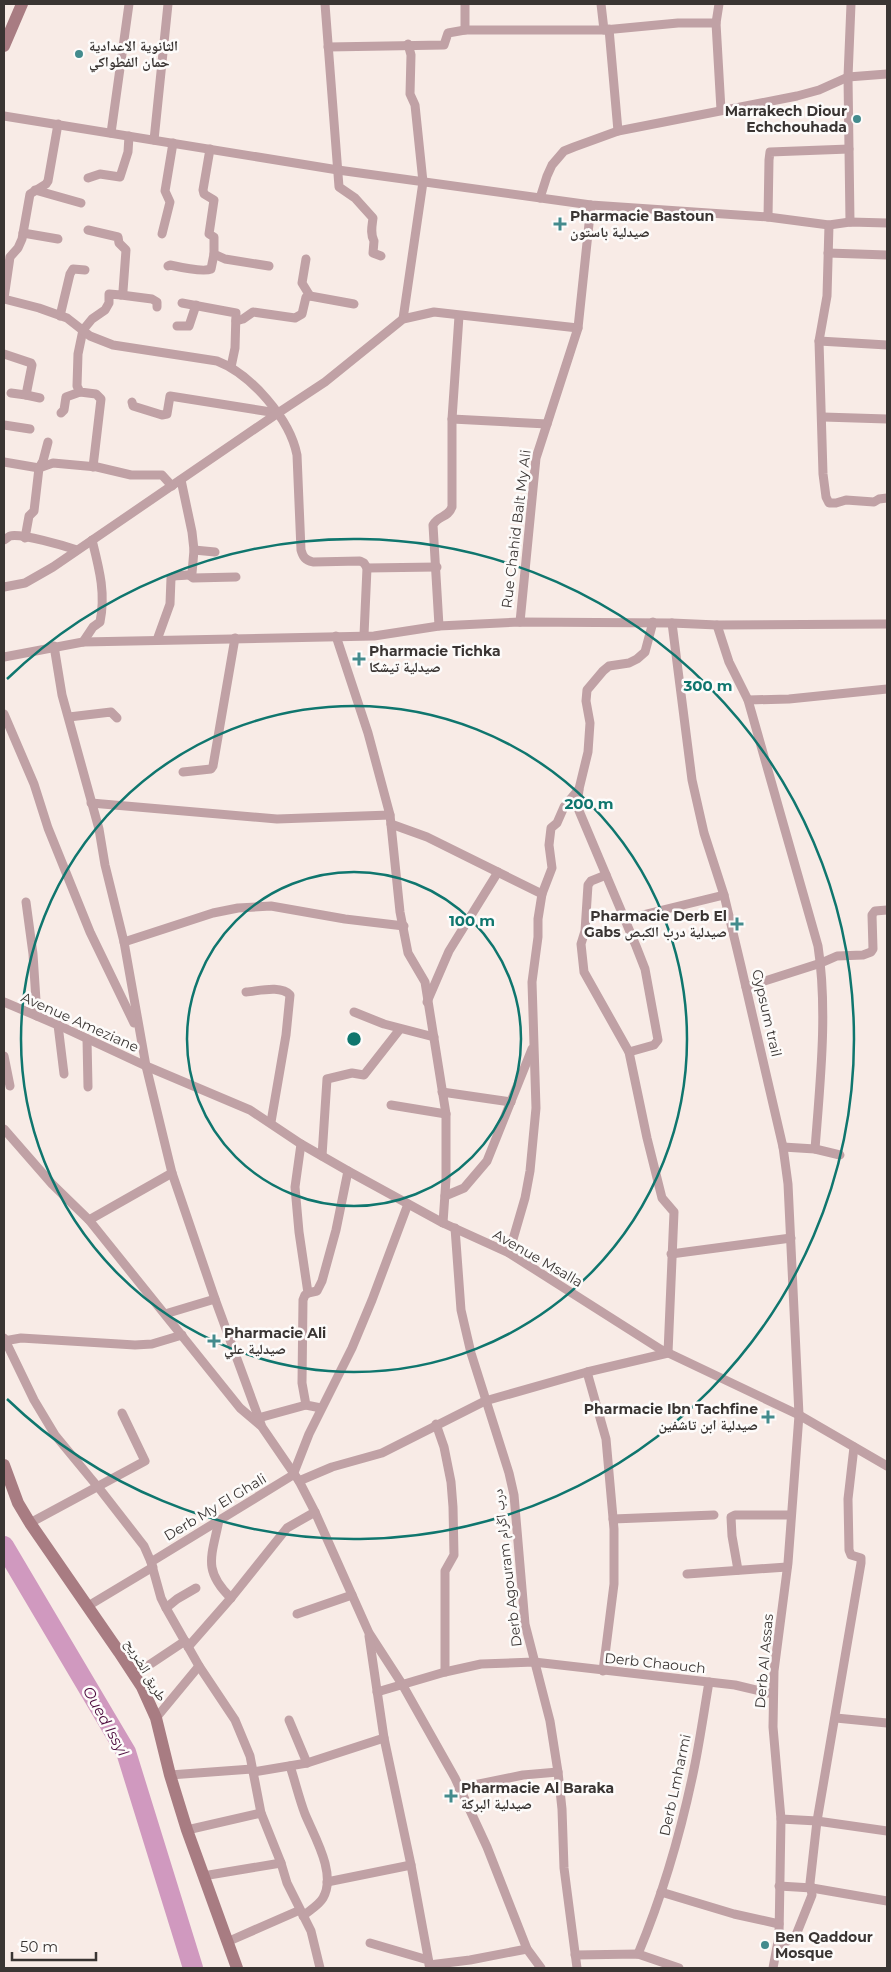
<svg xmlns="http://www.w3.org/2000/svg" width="891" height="1972" font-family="Montserrat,'Noto Naskh Arabic',sans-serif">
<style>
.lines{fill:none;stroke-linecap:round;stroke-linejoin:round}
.river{stroke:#d099bf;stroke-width:20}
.street{stroke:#c0a1a5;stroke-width:9}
.secondary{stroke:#a87c82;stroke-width:12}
.ring{fill:none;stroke:#0f766e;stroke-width:2.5}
.poi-dot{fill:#438b8d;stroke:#fdfbfa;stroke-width:2}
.labels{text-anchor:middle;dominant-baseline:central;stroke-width:5;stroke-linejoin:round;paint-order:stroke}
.poi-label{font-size:14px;font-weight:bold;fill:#3a3533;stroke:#fdfbfa;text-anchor:start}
.street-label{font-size:14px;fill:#3a3533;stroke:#fdfbfa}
.water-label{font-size:15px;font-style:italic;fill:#4c0b3e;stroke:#fdfbfa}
.centre{fill:#0f766e;stroke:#fdfbfa;stroke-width:2.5}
.ring-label{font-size:15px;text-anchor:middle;font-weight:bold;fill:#0f766e;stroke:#fdfbfa;stroke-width:5;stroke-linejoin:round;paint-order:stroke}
</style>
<rect width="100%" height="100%" fill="#f8ebe6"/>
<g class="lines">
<polyline class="river" points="4,1546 126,1752 193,1968"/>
<g class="street">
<path d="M325,4L339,187L355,198L373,218C372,226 370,234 374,241L373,253L381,256"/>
<polyline points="601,4 604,30"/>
<polyline points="716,23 719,4"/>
<polyline points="609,29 618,131"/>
<polyline points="465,30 465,4"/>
<polyline points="328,47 444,45 448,33 465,30 604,30 678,23 716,23 721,110"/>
<polyline points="4,116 338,170 591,205 768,217 829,225 850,222 887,223"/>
<polyline points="111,133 129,4"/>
<polyline points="154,140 168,4"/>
<polyline points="210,149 203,190 204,194 214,200 209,234 214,237 214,254 225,259 269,266"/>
<polyline points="88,178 100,174 120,177 128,152 129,136"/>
<polyline points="35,190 81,203"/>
<polyline points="540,198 547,176 552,165 564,151 574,147 618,131 797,96 819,90 848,77 887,74"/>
<polyline points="768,217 769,160 770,152 849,149"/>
<polyline points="850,222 848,77 851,4"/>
<polyline points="829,225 827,296 819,341 823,474 826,497 829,503 836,503 846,500 874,502 879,499 887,498"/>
<polyline points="88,230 118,237 119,243 126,250 123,291 121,295 109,294 109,303 105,310 92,319 83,330 78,354 77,386 80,392 96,394 101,399 93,467"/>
<polyline points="23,233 58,239"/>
<polyline points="162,234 170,202 165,191 173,143"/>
<polyline points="828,253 887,255"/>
<polyline points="306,259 302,283 310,296"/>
<path d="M168,266L170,265C179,267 204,272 211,269L214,254"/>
<polyline points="121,295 152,299 157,302 157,307"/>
<polyline points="4,298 10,257 18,248 22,239 30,194 46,184 48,181 58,124"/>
<path d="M4,299L39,308L67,318L90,336L113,345L217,361C251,374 290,419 297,455L301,550C303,557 305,560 313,562L360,561L364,563L367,568L364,635"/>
<polyline points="182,303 236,313 235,348 231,367"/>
<polyline points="60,316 70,274 73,269 85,270"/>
<polyline points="403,319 423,182 415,105 410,94 411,55 408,44"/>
<polyline points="236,321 243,319 253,312 295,318 302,314 306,297 310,296 354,304"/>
<polyline points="177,326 189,326 196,305"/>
<polyline points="819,341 887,345"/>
<polyline points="4,354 31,363 32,365 26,395 11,393"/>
<polyline points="26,395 40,398"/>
<polyline points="132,402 133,406 162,415 167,414 170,396 277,413"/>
<polyline points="61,413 64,410 66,397 80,392"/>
<polyline points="823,417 887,419"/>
<polyline points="452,419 547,424"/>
<polyline points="4,425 30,429"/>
<polyline points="4,462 39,468 53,463 97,467 131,475 162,475 172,486"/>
<polyline points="25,538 29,516 34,511 39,468 43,461 48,442"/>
<path d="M4,540C6,539 8,537 10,536C21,533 65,546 77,550"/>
<polyline points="194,550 215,552"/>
<polyline points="367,568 437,567"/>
<polyline points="189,575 193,578 236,577"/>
<polyline points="4,587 25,583 53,567 278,413 325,382 403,319 434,312 578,328"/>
<polyline points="520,622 536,458 578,328 591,205"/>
<polyline points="672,623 692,780 704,833 724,895 741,966 783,1147 788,1184 799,1415 788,1563 774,1671 773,1727 781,1819 779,1936 773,1968"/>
<path d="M717,625L729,662L748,700L818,946C828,1011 820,1083 815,1149"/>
<path d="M439,626L433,525C438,515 448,518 452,507V419L459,316"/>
<polyline points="336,636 368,733 390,815 400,912 408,953 425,982 446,1114 446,1179 443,1223"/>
<path d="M157,640L170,604L171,578C177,573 186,578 192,573L194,550L192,532L181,480"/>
<path d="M83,642L93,627L100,622C106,593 99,568 92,540"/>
<polyline points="54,646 62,695 99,829 105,865 124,942 146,1066 172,1173 215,1299 262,1427 299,1481 315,1512 369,1633 402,1684 455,1778 487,1847 527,1949 541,1968"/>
<polyline points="4,657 83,642 374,636 439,626 520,622 672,623 717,625 887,624"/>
<polyline points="748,700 789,699 887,689"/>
<polyline points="4,714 34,784 48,828 90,932 134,1023"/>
<polyline points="69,717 111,712 117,718"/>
<polyline points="183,772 211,769 213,766 235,638"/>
<polyline points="579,790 577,806 636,946 645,969 658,1040 654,1045 629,1052"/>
<polyline points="91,803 277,819 390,815"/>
<polyline points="391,824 427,837 542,894"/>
<polyline points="26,902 33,954 37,1016"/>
<polyline points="626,919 724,895"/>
<polyline points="124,942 213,913 238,908 271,906 345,919 404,926"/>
<polyline points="746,987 821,963 837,956 863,955 871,952 873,949 872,915 875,911 887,910"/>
<path d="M246,992C259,991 281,985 290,995L286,1035L271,1122"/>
<polyline points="4,1002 58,1025 146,1066 250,1110 301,1144 348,1171 443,1223 509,1253 660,1349 799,1415 887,1466"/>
<polyline points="427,1002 449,951 498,872"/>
<polyline points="354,1012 384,1024 434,1037"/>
<polyline points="58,1025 64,1074"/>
<polyline points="87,1039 88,1087"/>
<polyline points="4,1056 10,1086"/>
<polyline points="442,1092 511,1102"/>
<polyline points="391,1105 446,1114"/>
<polyline points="4,1129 52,1184 89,1220 240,1408 260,1425"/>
<polyline points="301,1144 295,1187 299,1232 308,1293 305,1295 303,1300 302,1383 306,1405 321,1408"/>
<polyline points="783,1147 815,1149 840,1155"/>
<polyline points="322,1156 327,1079 352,1073 364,1075 400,1029"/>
<polyline points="445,1196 464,1188 487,1161 532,1049"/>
<polyline points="89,1220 172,1173"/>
<polyline points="455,1228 461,1310 471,1353 509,1473 514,1495 525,1624 550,1721 558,1772 562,1809 564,1868 577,1968"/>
<polyline points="509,1253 525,1198 530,1171 536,1108 532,982 538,937 538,919 542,894 552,868 549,845 551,828 557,823 564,807 579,789 588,752 590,723 586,701 587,690 603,671 609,666 629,663 637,659 645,652 653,622"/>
<polyline points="671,1254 791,1238"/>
<polyline points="308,1293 317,1291 322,1281 336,1230 348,1171"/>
<polyline points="165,1314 215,1299"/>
<polyline points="4,1338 34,1400 55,1435 102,1492 144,1546 151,1562 161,1598 166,1608 199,1666 235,1720 250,1756 261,1813 281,1863 287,1883 311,1931 320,1968"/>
<polyline points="4,1341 21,1338 135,1345 152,1344 182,1335"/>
<polyline points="587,1372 606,1439 614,1529 614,1584 603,1671"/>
<polyline points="255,1419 306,1405"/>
<polyline points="436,1424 444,1447 451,1482 453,1507 454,1555 445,1571 445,1672"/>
<polyline points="299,1481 332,1467 382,1453 485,1401 587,1372 668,1353 674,1212 662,1198 647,1138 629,1052 584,972 581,944 585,931 588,885 591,881 606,875"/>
<polyline points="613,1519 714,1515"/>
<path d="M219,1520C212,1556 202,1570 231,1598"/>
<polyline points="30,1523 145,1461 122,1413"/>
<polyline points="151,1562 293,1475 309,1434 352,1348 372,1300 408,1204"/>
<polyline points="738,1570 732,1536 731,1517 735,1515 791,1515"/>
<polyline points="687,1574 787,1567"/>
<polyline points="88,1606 153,1567"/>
<polyline points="166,1608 177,1599 196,1588"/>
<polyline points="297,1614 352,1595"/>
<polyline points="369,1636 384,1738 411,1865 430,1968"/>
<polyline points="188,1647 231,1598 287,1528 315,1512"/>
<polyline points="134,1675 185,1641"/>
<polyline points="377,1692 445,1672 481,1664 534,1662 735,1685 773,1694"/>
<polyline points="156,1718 199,1666"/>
<polyline points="836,1718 887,1723"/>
<polyline points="289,1720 307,1763"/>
<path d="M290,1766C295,1781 299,1798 305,1814C314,1836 337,1874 323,1898C319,1905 310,1910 303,1916"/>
<polyline points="253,1772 307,1763 384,1738"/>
<polyline points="170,1775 252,1769"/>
<polyline points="459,1788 523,1775 558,1772"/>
<polyline points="781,1819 817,1821 887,1831"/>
<polyline points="187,1830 261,1813"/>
<polyline points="203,1876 281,1863"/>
<polyline points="327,1882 411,1865"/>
<polyline points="779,1886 812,1888 887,1901"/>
<polyline points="661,1892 734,1914 779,1924"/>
<polyline points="227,1942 300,1910"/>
<polyline points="370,1943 428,1960"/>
<polyline points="778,1946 793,1938 796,1935 812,1895 810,1883 817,1821 861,1563 861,1558 851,1555 849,1550 848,1499 854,1447"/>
<path d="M638,1954C663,1894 681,1832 694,1769C700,1740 704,1711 709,1682"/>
<polyline points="575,1955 638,1954 679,1968"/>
<polyline points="429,1965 470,1960 527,1949"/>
</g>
<g class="secondary">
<polyline points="4,46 22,4"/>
<polyline points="4,1465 18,1503 30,1523 119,1652 142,1687 156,1718 170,1775 187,1830 237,1968"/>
</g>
</g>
<g class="ring">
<circle cx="354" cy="1039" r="167"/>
<circle cx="354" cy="1039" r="333"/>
<path d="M7 679A500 500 0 1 1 7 1399"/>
</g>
<g class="poi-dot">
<circle cx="79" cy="54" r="5"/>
<circle cx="857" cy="119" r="5"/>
<path d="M557.5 216.5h5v5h5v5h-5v5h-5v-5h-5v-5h5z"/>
<path d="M356.5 651.5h5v5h5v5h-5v5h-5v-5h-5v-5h5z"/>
<path d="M734.5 916.5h5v5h5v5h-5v5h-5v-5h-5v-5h5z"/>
<path d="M211.5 1333.5h5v5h5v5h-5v5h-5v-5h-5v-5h5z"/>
<path d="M765.5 1409.5h5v5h5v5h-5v5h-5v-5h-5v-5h5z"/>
<path d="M448.5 1788.5h5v5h5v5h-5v5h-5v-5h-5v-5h5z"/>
<circle cx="765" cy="1945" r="5"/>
</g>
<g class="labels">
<g class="poi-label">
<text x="89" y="46">الثانوية الاعدادية<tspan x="89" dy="16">حمان الفطواكي</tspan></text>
<text x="847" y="111" text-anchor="end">Marrakech Diour<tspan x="847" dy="16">Echchouhada</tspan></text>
<text x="570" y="216">Pharmacie Bastoun<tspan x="570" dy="16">صيدلية باستون</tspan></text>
<text x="369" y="651">Pharmacie Tichka<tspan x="369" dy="16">صيدلية تيشكا</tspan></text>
<text x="727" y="916" text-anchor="end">Pharmacie Derb El<tspan x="727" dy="16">Gabs صيدلية درب الكبص</tspan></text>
<text x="224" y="1333">Pharmacie Ali<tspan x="224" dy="16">صيدلية علي</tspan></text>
<text x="758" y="1409" text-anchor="end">Pharmacie Ibn Tachfine<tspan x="758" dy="16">صيدلية ابن تاشفين</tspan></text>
<text x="461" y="1788">Pharmacie Al Baraka<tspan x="461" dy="16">صيدلية البركة</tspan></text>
<text x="775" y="1937">Ben Qaddour<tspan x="775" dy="16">Mosque</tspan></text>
</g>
<g class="street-label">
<text transform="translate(516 529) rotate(-83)">Rue Chahid Balt My Ali</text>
<text transform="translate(767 1013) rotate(77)">Gypsum trail</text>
<text transform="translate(80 1022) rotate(24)">Avenue Ameziane</text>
<text transform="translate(538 1258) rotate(30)">Avenue Msalla</text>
<text transform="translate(215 1507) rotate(-31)">Derb My El Ghali</text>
<text transform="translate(507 1568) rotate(-97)">Derb Agouram درب اڭرام</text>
<text transform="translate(764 1661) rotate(-85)">Derb Al Assas</text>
<text transform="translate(655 1663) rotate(6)">Derb Chaouch</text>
<text transform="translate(146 1670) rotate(60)">طريق الضريح</text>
<text transform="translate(675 1785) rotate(-78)">Derb Lmharmi</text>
</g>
<g class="water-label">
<text transform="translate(106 1721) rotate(61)">Oued Issyl</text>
</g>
</g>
<circle cx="354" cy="1039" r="8" class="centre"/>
<g class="ring-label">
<text x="708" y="691">300 m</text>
<text x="589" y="809">200 m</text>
<text x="472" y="926">100 m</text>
</g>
<rect width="891" height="1972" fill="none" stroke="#3a3533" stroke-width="10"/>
<path d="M12 1952v8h84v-8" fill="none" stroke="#3a3533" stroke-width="2.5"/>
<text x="20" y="1952" font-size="15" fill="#3a3533" stroke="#fdfbfa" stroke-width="4" paint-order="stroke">50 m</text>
</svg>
